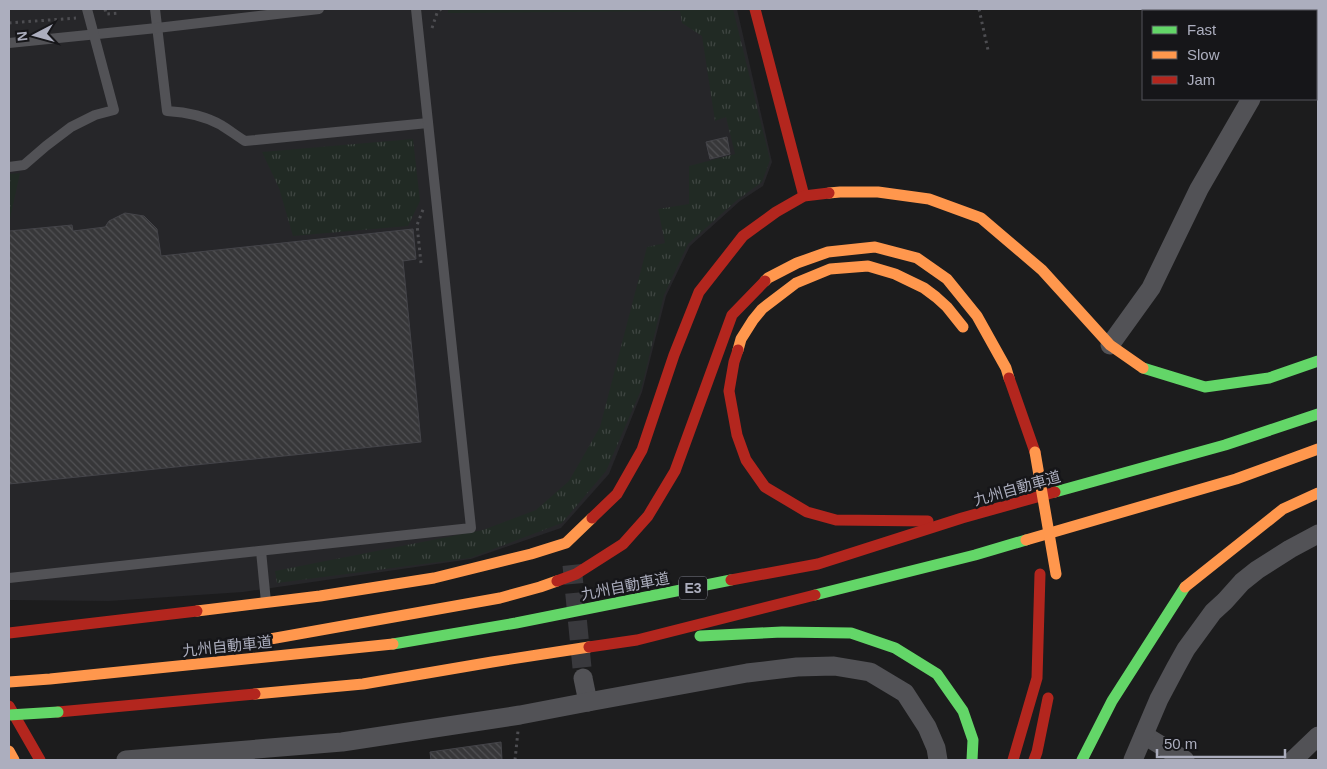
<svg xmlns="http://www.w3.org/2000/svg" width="1327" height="769" font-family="Helvetica,'Noto Sans JP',sans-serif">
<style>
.built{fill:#262629}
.grass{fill:url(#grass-tufts)}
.building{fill:url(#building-back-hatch);stroke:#444449}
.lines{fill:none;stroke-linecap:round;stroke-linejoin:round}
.street-tunnel{stroke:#39393d;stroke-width:19;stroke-dasharray:19 9;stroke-linecap:butt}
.path{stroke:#4d4d51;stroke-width:3;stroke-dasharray:2.5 4;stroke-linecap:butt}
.lane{stroke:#525256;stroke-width:10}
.street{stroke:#525256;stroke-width:19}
.fast{stroke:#63d668;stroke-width:11}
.slow{stroke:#ff974d;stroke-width:11}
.jam{stroke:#b3261e;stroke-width:11}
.fast-bridge{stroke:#63d668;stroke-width:11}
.slow-bridge{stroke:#ff974d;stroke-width:11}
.labels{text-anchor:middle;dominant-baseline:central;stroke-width:5;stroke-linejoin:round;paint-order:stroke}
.shield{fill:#161619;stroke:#7f808c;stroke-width:1}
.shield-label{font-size:14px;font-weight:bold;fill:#acaebe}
.street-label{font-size:15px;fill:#acaebe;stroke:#161619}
</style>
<defs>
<pattern id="grass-tufts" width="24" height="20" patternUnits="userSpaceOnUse" patternTransform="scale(1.25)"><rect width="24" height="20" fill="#212a24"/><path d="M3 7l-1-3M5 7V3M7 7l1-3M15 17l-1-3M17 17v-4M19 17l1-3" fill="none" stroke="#3f4642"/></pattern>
<pattern id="building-back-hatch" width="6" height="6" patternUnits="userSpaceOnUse" patternTransform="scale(1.25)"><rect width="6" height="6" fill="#373739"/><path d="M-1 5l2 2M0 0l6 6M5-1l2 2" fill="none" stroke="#515154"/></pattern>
</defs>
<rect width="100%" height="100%" fill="#1c1c1d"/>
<polygon class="built" points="9,9 737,9 772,162 763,186 740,201 690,246 666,296 642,392 609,474 561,528 471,559 243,592 109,601 9,600"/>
<g class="grass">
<polygon points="448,9 733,9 770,160 762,182 736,201 688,244 664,295 641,390 606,471 562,523 470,558 277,583 275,571 483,530 536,510 569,481 600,427 647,247 665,243 658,209 689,204 689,166 735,154 726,117 715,121 702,36 682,23 680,11 448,13"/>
<polygon points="413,139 420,201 408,226 293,236 279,188 262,152"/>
<polygon points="20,173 9,223 9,174"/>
</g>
<g class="building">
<polygon points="727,137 730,154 710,159 706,142"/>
<polygon points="125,213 144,216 157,229 161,256 413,229 416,259 403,261 421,442 9,484 9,231 72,225 73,231 105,227 109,221"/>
<polygon points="501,742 502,760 431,760 430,752"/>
</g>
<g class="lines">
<polyline class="street-tunnel" points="572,565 583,678"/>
<g class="path">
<polyline points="105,9 106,14 119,13"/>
<polyline points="979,9 988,50"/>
<polyline points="9,23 76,18"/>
<polyline points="432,28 437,13 441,9"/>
<polyline points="421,263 417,225 424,207"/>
<polyline points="515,760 518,731"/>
</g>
<g class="lane">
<path d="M155,9L167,111C185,112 205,116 221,125C229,130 237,136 245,141L428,123"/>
<polyline points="9,43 157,28 319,9"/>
<polyline points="9,167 24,165 46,146 71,127 95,115 114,110 87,9"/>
<polyline points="261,551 266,602"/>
<polyline points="9,578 471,528 416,9"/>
</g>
<g class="street">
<polyline points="1290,11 1291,9"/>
<polyline points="1110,345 1151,288 1199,189 1251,99"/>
<polyline points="583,678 588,702"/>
<polyline points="1144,735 1185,760"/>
<polyline points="126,760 342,742 520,715 588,702 747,673 797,667 834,666 870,672 905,693 927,727 936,748 938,760"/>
<polyline points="1133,760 1159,699 1176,667 1186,649 1213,612 1225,601 1242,582 1257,570 1290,549 1318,534"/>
<polyline points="1293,760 1318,736"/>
</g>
<g class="fast">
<polyline points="1143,368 1205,387 1269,378 1318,361"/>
<polyline points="1055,492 1225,445 1318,414"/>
<polyline points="815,595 975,555 1026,540"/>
<polyline points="700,636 782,632 851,633 895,648 937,674 963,711 973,740 972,760"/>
<polyline points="393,644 516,623 731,580"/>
<polyline points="1082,760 1112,701 1185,587"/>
</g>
<g class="slow">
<polyline points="829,193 840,192 878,192 929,199 981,218 1042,270 1110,345 1143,368"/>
<polyline points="765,281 768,278 797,263 828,252 875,247 917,258 947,279 977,316 1006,368 1009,378"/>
<polyline points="738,350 741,339 753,320 762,309 796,283 830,269 868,266 895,274 924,288 936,297 947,307 963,327"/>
<polyline points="1026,540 1236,479 1318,449"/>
<polyline points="1185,587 1283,509 1318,493"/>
<polyline points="197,611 320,596 434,578 531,554 566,543 592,518"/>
<polyline points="259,641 500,598 540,587 557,581"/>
<polyline points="9,682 50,679 393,644"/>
<polyline points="255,694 363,684 492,662 589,647"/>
<polyline points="9,751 14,760"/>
</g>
<g class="jam">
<polyline points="755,9 804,196"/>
<polyline points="738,350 734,362 729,391 737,435 746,460 765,487 807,512 836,520 928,521"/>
<polyline points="1009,378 1035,452"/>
<polyline points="592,518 617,494 642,450 674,355 699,292 743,236 776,212 804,196 829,193"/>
<polyline points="731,580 818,564 962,518 1055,492"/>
<polyline points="557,581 576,574 623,544 648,516 675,471 732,315 765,281"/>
<polyline points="9,633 197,611"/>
<polyline points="589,647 637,640 815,595"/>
<polyline points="9,706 40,760"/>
<polyline points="58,712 255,694"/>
<polyline points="1013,760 1037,678 1040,574"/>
<polyline points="1034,760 1037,752 1048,698"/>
</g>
<polyline class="fast-bridge" points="9,715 58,712"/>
<polyline class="slow-bridge" points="1035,452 1056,574"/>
</g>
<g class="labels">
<rect class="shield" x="679" y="576.5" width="28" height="23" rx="4"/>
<g class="shield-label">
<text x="693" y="588">E3</text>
</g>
<g class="street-label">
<text transform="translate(1017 488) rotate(-16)">九州自動車道</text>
<text transform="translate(625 586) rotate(-11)">九州自動車道</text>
<text transform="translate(227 646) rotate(-6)">九州自動車道</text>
</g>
</g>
<rect width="1327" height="769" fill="none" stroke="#acaebe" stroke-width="20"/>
<rect x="1142" y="10" width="175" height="90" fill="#161619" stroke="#52535b"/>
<rect x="1152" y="26" width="25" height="8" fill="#63d668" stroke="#52535b"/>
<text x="1187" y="35" font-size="15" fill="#acaebe">Fast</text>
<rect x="1152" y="51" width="25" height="8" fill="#ff974d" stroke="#52535b"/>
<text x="1187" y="60" font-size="15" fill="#acaebe">Slow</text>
<rect x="1152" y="76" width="25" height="8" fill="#b3261e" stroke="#52535b"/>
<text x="1187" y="85" font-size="15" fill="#acaebe">Jam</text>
<g transform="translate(35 35) rotate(264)" stroke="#161619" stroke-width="4" paint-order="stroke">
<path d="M0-4L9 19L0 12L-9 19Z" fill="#acaebe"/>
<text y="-8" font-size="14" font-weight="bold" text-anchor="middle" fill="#acaebe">N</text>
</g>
<path d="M1157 749v8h128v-8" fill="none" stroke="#acaebe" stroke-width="2.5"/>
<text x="1164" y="749" font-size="15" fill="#acaebe" stroke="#161619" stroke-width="4" paint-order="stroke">50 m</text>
</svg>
